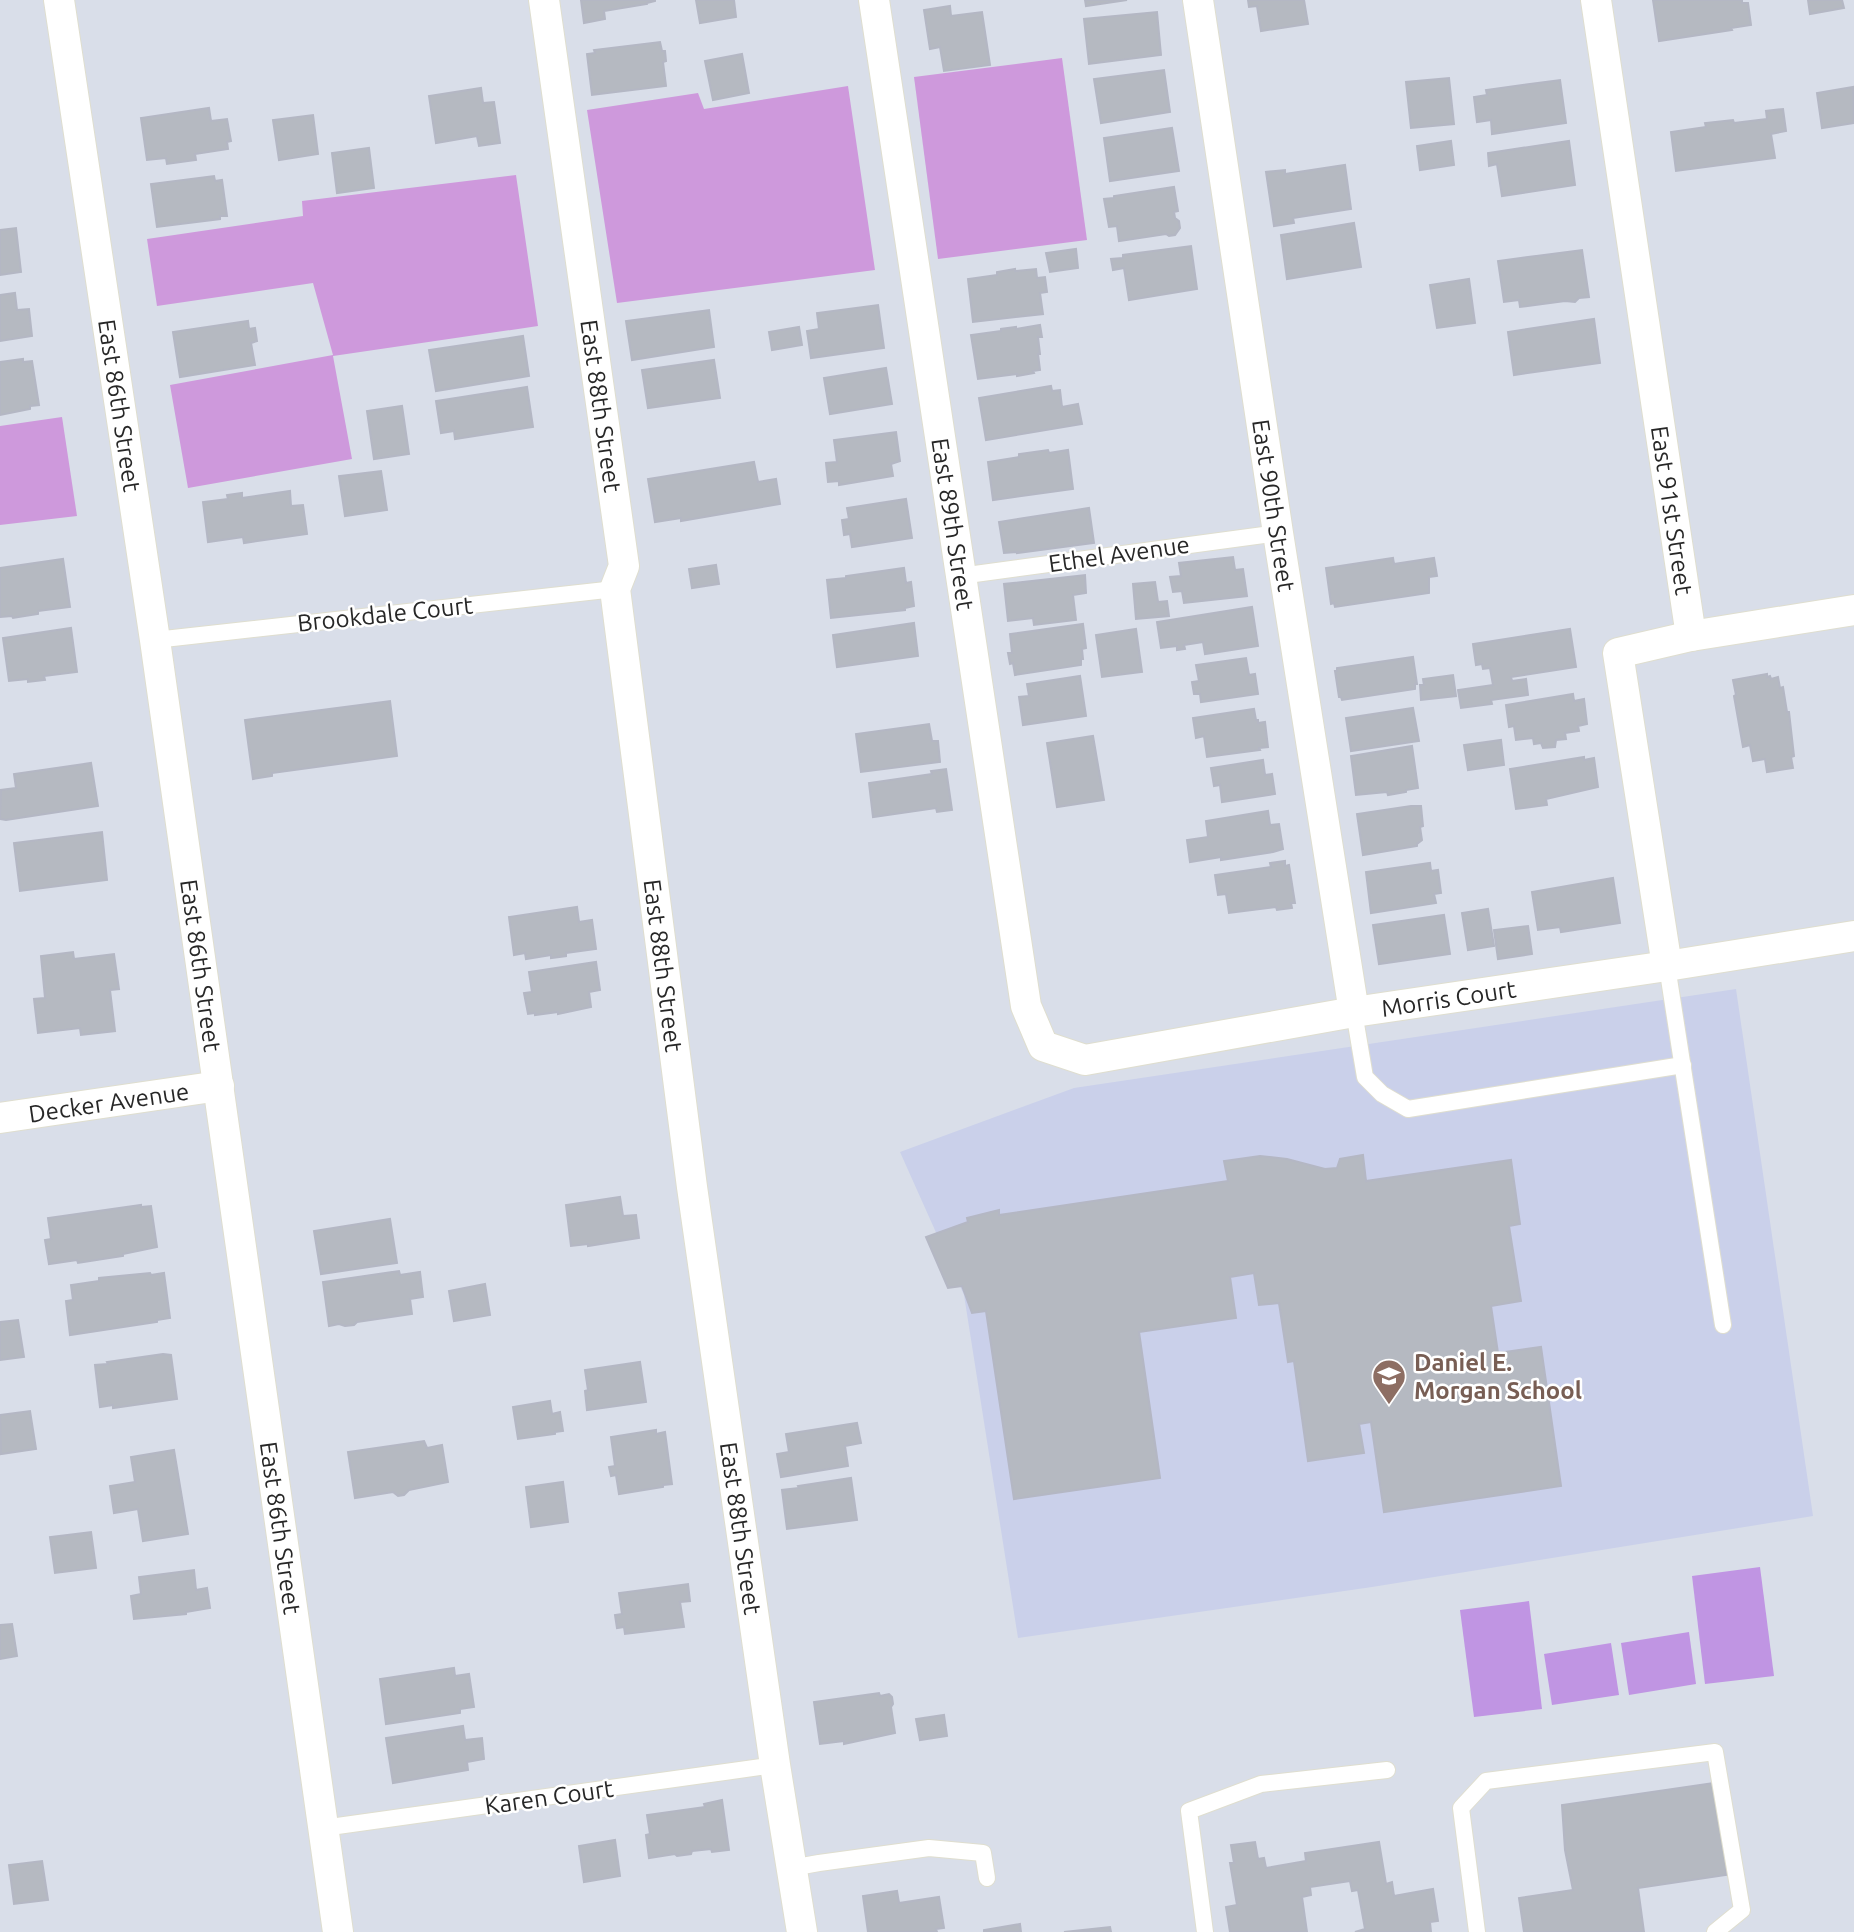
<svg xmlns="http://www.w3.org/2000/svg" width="1854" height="1932" font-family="Ubuntu,sans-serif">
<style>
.education{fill:#cad0ea}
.green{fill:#ce99dc}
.pitch{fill:#c095e3}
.building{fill:#b5b9c1;stroke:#b4b7c4;stroke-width:2}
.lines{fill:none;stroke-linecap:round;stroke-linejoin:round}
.service-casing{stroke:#dfdecf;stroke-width:18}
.minor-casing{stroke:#dfdecf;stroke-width:32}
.service{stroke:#fff;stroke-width:16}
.minor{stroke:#fff;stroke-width:30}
.labels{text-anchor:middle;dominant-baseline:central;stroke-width:5;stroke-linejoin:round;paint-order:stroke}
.street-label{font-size:24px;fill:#272727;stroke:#fff}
.education-label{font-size:24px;font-weight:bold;fill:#785e54;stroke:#fff;text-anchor:start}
</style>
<rect width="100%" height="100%" fill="#d9dee9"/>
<polygon class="education" points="1736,989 1813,1516 1372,1587 1018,1638 964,1295 900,1152 1074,1088"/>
<g class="green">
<polygon points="1062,58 1087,240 938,259 914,77"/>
<polygon points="848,86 875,270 617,303 587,110 698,93 704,109"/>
<polygon points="516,175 538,326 333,356 352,459 188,488 170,385 333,355 313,283 157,306 147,239 303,216 302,201"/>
<polygon points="62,417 77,516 0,525 0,426"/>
</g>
<g class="pitch">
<polygon points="1760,1567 1774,1676 1705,1684 1692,1576"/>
<polygon points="1529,1601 1542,1709 1474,1717 1460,1610"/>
<polygon points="1689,1632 1696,1684 1629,1695 1621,1643"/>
<polygon points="1611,1643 1619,1695 1552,1705 1544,1654"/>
</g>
<g class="building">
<polygon points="581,0 655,0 655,1 647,3 647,4 604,11 605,19 584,23"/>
<polygon points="696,0 734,0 736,17 700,23"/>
<polygon points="1085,0 1127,0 1086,6"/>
<polygon points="1248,0 1304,0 1308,24 1261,31 1257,6 1249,7"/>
<polygon points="1653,0 1742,0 1742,3 1748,3 1751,25 1731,28 1732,30 1659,41"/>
<polygon points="1808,0 1842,0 1844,8 1810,14"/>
<polygon points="950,6 951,16 982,12 990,65 944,71 940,47 930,49 924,10"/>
<polygon points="1157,12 1161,55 1089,64 1084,19"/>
<polygon points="660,42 662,51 665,51 666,61 663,62 666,86 592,95 587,54 595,53 594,50"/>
<polygon points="742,54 749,93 713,100 705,61"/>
<polygon points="1164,70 1170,112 1101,123 1094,79"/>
<polygon points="1449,78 1454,124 1411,128 1406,82"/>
<polygon points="1560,80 1566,123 1492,134 1491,120 1477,122 1474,97 1487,95 1486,90"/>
<polygon points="1853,87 1854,123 1822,128 1817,93"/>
<polygon points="481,88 483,103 494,102 500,143 479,146 477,136 436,143 429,96"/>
<polygon points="209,108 211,121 227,119 231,141 227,142 228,149 195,154 196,160 167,164 166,158 147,160 141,118"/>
<polygon points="1783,109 1786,131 1771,134 1775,158 1676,171 1671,132 1706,127 1705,123 1733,120 1734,123 1767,119 1766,111"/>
<polygon points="313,115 318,154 279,160 273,120"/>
<polygon points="1172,128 1179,171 1110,181 1104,138"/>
<polygon points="1451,141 1454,165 1420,170 1417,146"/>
<polygon points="1569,141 1575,185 1502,196 1497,164 1489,166 1488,153"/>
<polygon points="369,148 374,188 337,193 332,153"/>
<polygon points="1345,165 1351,209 1293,218 1294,223 1274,226 1266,172 1285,170 1285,174"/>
<polygon points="214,176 215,181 222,180 227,216 220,216 220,219 157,227 151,184"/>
<polygon points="1174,187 1178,211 1174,212 1175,218 1179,221 1180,228 1175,235 1169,236 1166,234 1119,241 1117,226 1109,227 1104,199 1114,198 1114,196"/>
<polygon points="1354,223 1361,267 1287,279 1281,235"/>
<polygon points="16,228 21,272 0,275 0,230"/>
<polygon points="1191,246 1197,289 1129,300 1124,268 1113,270 1111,259 1123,258 1123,255"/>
<polygon points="1076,249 1078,268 1050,272 1046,253"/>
<polygon points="1582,250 1589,297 1579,298 1575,302 1565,301 1520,307 1519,300 1504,302 1498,261"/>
<polygon points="1015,269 1015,271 1036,269 1037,278 1045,277 1047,292 1040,293 1043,314 973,322 968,279 997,275 997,272"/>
<polygon points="1469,279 1475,323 1437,328 1430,285"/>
<polygon points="15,293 17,310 29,309 32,336 0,341 0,295"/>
<polygon points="878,305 884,348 811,358 807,331 819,329 817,313"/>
<polygon points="709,310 714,347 632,360 626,321"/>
<polygon points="1594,319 1600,363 1514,375 1508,332"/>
<polygon points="248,321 249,329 255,328 257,341 251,343 255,365 180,377 173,332"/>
<polygon points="1040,325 1042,337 1038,337 1040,354 1038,354 1040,370 1033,371 1034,373 1017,376 1017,374 978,379 971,335 1001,331 1001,329 1016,327 1016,329"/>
<polygon points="799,327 802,345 772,350 769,332"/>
<polygon points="523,336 529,376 436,391 429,350"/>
<polygon points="23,359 23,362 32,361 39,405 30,406 30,409 0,415 0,362"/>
<polygon points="714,360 720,398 648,408 642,370"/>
<polygon points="886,368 892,404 830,414 824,378"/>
<polygon points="1051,386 1052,391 1060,390 1062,407 1078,404 1082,424 986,440 979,398"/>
<polygon points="527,387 533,427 455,439 454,431 441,433 436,401"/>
<polygon points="402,406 409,454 374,459 367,411"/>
<polygon points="896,432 900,461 891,464 893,476 839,485 839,481 828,482 826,463 837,462 834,440"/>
<polygon points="1048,450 1049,453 1068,450 1073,489 993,500 988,462 1019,457 1019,454"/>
<polygon points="754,462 758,482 776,479 780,504 681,521 681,518 655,522 648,479"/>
<polygon points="381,471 387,510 345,516 339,476"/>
<polygon points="290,491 291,506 303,505 307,534 244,543 243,537 208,542 203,502 228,499 227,495 242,493 242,498"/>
<polygon points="906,499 912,538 852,547 850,534 844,535 842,520 849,519 847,508"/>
<polygon points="1089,508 1094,543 1017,553 1017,552 1004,553 999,522"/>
<polygon points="1233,557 1235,570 1243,569 1247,596 1184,603 1182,591 1173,592 1170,577 1181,576 1179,563"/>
<polygon points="1393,558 1394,564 1434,558 1437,576 1429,577 1429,593 1335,607 1334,603 1331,604 1326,568"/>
<polygon points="63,559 70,607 38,611 38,614 13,618 12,616 0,617 0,568"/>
<polygon points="716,565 719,584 692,588 689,569"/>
<polygon points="904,568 906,583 911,582 914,606 905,608 905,610 831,618 827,580 846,578 846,576"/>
<polygon points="1085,575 1086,593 1073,595 1076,620 1034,625 1033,618 1008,621 1004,584"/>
<polygon points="1155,582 1158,602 1167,601 1169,616 1136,619 1133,584"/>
<polygon points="1252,607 1258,646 1205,654 1203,642 1184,645 1185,649 1177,650 1177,646 1161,648 1157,622"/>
<polygon points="914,623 918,656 837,667 833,635"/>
<polygon points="1083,624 1086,648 1082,649 1083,659 1081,659 1081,665 1015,675 1013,663 1010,664 1008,653 1012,653 1010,634"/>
<polygon points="71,628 77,672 44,676 45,680 28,682 28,679 9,681 3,638"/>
<polygon points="1136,629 1142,672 1102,677 1096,635"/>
<polygon points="1570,629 1576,667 1511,677 1512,681 1526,679 1528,695 1491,700 1492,704 1461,708 1458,690 1493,685 1490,668 1483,669 1482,664 1476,665 1473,644"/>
<polygon points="1413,657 1417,684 1415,684 1415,689 1342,700 1341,697 1339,697 1335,671 1337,671 1337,668"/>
<polygon points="1246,658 1249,675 1255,674 1258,694 1201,702 1200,694 1194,694 1192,682 1199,681 1196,665"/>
<polygon points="1767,674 1767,677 1770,676 1771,679 1778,677 1780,688 1783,687 1787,712 1789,712 1794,756 1791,757 1793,768 1767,772 1765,759 1753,761 1750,745 1743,747 1734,696 1736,695 1733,680"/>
<polygon points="1453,675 1456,696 1421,700 1420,685 1424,685 1423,679"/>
<polygon points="1080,676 1086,716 1023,725 1019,697 1029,696 1027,684"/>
<polygon points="1573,694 1574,701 1584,699 1587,724 1578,726 1579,731 1565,733 1566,739 1556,740 1555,747 1543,748 1541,743 1534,744 1533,738 1516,740 1514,726 1509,727 1506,705"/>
<polygon points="390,701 397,756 272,773 272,776 253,779 245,720"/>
<polygon points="1413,708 1419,741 1351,751 1346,718"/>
<polygon points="1254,709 1256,720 1258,720 1258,723 1265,722 1268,747 1259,748 1260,750 1207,757 1204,736 1196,738 1193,718"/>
<polygon points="929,724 932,741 938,741 940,762 861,772 856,734"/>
<polygon points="1093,736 1104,800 1057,807 1047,743"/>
<polygon points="1501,740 1504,765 1468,770 1464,745"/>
<polygon points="1412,746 1418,788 1406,790 1406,792 1388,795 1387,792 1356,795 1351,756"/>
<polygon points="1584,757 1584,760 1594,758 1598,787 1546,799 1547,805 1516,809 1510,769"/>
<polygon points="1263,760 1265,775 1272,774 1275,794 1222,802 1220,785 1214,786 1211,768"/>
<polygon points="91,763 98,806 6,820 0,819 1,790 16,788 14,774"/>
<polygon points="946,769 952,810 937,812 936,808 873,817 869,783 932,774 931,771"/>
<polygon points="1411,806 1421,806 1423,826 1420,827 1422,840 1417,844 1417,846 1363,855 1357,814"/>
<polygon points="1268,811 1270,825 1279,824 1283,849 1273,852 1221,860 1221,857 1190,862 1187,840 1208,837 1206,821"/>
<polygon points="102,832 107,880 20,891 14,843"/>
<polygon points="1285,861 1285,866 1289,865 1295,903 1291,903 1292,908 1277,910 1276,907 1229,913 1226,894 1218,895 1215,875 1271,867 1270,863"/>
<polygon points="1430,863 1431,871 1438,870 1441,893 1434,894 1436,903 1371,913 1366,872"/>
<polygon points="1613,878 1620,923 1561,932 1560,927 1538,930 1532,892"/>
<polygon points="577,907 579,922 592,920 596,949 566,953 566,956 551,958 551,955 526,959 525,953 514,955 509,917"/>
<polygon points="1488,909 1494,946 1468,950 1462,913"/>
<polygon points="1444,915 1450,954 1379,964 1373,925"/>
<polygon points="1528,926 1532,954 1498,959 1494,930"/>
<polygon points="73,952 74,959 114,954 119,989 110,990 115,1031 81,1035 80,1028 38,1033 34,999 45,998 41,956"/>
<polygon points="596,962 600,990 589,992 591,1007 558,1014 558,1012 535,1015 535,1013 528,1014 524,993 532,992 529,972"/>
<polygon points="1363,1155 1366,1181 1511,1160 1520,1224 1509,1226 1521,1301 1491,1306 1498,1353 1541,1347 1561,1486 1384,1512 1371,1422 1359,1424 1364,1453 1308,1461 1294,1361 1288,1362 1279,1303 1259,1305 1254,1273 1230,1277 1236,1318 1139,1332 1160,1478 1014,1499 986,1311 972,1313 962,1286 948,1288 926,1237 968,1222 967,1218 999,1210 999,1215 1228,1181 1224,1161 1260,1156 1287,1159 1325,1169 1337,1168 1340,1159"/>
<polygon points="620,1197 623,1216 636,1215 639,1238 588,1246 588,1244 571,1246 566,1205"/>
<polygon points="141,1205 141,1207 151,1206 157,1247 123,1254 123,1256 78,1263 77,1260 49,1264 45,1240 51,1239 48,1218"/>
<polygon points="390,1219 397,1263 321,1274 314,1231"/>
<polygon points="399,1271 400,1275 420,1272 423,1297 410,1299 412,1314 357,1322 354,1325 345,1326 339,1324 329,1326 323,1282"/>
<polygon points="150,1273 151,1275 164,1273 170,1318 157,1320 157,1322 70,1335 66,1301 73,1300 71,1285 99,1281 99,1278"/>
<polygon points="485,1284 490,1315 454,1321 449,1291"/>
<polygon points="18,1320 24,1357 0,1360 0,1322"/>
<polygon points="163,1354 171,1355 177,1399 113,1408 113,1405 100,1407 95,1365 108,1364 107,1362"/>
<polygon points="640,1362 646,1402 587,1410 585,1391 588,1390 585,1370"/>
<polygon points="550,1401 552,1414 560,1412 563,1431 555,1432 555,1434 518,1439 513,1407"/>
<polygon points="30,1411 36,1449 1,1454 0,1415"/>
<polygon points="857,1423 861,1443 845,1446 848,1466 781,1477 777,1454 789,1452 786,1434"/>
<polygon points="656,1430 656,1434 665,1432 672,1484 663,1485 663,1487 619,1494 616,1475 611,1476 609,1467 615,1466 611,1437"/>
<polygon points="424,1441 427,1448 442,1445 448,1482 409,1490 404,1495 398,1496 393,1492 355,1498 348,1452"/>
<polygon points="174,1450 188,1534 143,1541 138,1509 114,1513 110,1486 135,1482 131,1457"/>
<polygon points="851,1478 857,1520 787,1529 782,1490 799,1488 798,1486"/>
<polygon points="563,1482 568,1522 531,1527 526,1487"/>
<polygon points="91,1532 96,1568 55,1573 50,1537"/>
<polygon points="194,1570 196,1590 207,1588 210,1608 186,1612 186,1614 134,1619 131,1596 141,1594 139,1577"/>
<polygon points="688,1584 690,1601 680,1602 684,1627 625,1634 624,1627 617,1628 615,1615 622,1614 619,1593"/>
<polygon points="12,1624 17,1656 0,1659 0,1625"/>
<polygon points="454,1668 455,1676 469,1674 474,1707 460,1709 460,1713 386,1724 380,1679"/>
<polygon points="879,1693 880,1696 889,1694 892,1697 893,1704 891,1707 895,1733 844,1744 844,1741 820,1744 814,1702"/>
<polygon points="944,1715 947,1736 920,1740 916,1719"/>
<polygon points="463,1726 465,1740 482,1738 484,1759 467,1762 468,1770 393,1783 386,1738"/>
<polygon points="1713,1783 1726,1827 1726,1875 1638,1888 1644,1932 1524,1932 1519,1898 1573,1890 1565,1850 1562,1805"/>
<polygon points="722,1800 729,1850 712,1852 711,1849 692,1851 691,1854 677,1856 675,1854 649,1858 646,1835 650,1834 647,1815 705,1807 704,1804"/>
<polygon points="615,1840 620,1876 584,1882 579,1846"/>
<polygon points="1255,1842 1258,1859 1264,1858 1266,1868 1306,1861 1305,1853 1379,1842 1386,1884 1392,1882 1394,1896 1433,1889 1438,1921 1430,1922 1431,1932 1355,1932 1365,1929 1358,1890 1352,1891 1350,1881 1310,1887 1311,1895 1302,1897 1307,1932 1230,1932 1226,1907 1237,1905 1230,1863 1234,1863 1231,1845"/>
<polygon points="42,1861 48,1900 14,1904 9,1865"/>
<polygon points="897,1891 899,1903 939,1897 944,1928 936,1929 937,1932 868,1932 863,1896"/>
<polygon points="1020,1924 1021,1932 984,1932 984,1930"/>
<polygon points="1110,1927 1111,1932 1064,1932"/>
</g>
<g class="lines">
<g class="service-casing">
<g id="service">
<polyline points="960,576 1278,533"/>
<polyline points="155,640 615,589"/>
<polyline points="1667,966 1723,1325"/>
<polyline points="1354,1012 1365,1077 1382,1094 1408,1109 1683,1065"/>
<polyline points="323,1828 775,1765"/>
<polyline points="791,1868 819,1863 929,1848 983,1853 987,1878"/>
<polyline points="1205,1932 1189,1811 1261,1784 1387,1770"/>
<polyline points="1477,1932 1461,1808 1486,1781 1715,1752 1742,1910 1715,1932"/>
</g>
</g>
<g class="minor-casing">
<g id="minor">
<path id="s1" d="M59,0L155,640L338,1932"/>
<path id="s2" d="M544,0L624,566L615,589L692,1187L775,1765L802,1932"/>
<path id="s3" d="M874,0L1026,1006L1043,1046L1085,1060L1354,1012L1667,966L1854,936"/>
<path id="s4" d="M1198,0L1278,533L1354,1012"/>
<path id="s5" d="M1596,0L1691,636"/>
<polyline points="1667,966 1618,653 1691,636 1854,610"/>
<path id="s6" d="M0,1118L219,1086"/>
</g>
</g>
<use href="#service" class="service"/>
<use href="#minor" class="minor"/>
</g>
<defs>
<g id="school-pin" transform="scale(1.75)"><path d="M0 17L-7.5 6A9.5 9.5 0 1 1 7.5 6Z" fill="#8d6e63" stroke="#fff"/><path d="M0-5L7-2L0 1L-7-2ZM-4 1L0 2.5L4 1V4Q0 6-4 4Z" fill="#fff"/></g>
</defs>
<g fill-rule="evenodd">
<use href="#school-pin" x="1389" y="1376"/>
</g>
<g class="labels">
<g class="street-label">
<text stroke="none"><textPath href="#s1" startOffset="410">East 86th Street</textPath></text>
<text stroke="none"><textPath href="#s2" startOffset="410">East 88th Street</textPath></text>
<text stroke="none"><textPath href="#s4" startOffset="511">East 90th Street</textPath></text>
<text stroke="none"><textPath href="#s5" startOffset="516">East 91st Street</textPath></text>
<text stroke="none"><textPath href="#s3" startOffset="530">East 89th Street</textPath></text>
<text transform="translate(1119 554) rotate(-8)">Ethel Avenue</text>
<text transform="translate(385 614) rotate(-6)">Brookdale Court</text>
<text stroke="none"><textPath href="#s1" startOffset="976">East 86th Street</textPath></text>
<text stroke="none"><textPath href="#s2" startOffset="976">East 88th Street</textPath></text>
<text stroke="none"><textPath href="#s3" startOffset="1474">Morris Court</textPath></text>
<text stroke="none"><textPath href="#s6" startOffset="110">Decker Avenue</textPath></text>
<text stroke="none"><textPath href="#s1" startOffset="1544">East 86th Street</textPath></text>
<text stroke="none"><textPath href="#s2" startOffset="1544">East 88th Street</textPath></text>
<text transform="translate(549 1797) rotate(-8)">Karen Court</text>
</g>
<g class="education-label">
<text x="1414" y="1362">Daniel E.<tspan x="1414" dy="28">Morgan School</tspan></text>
</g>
</g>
</svg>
